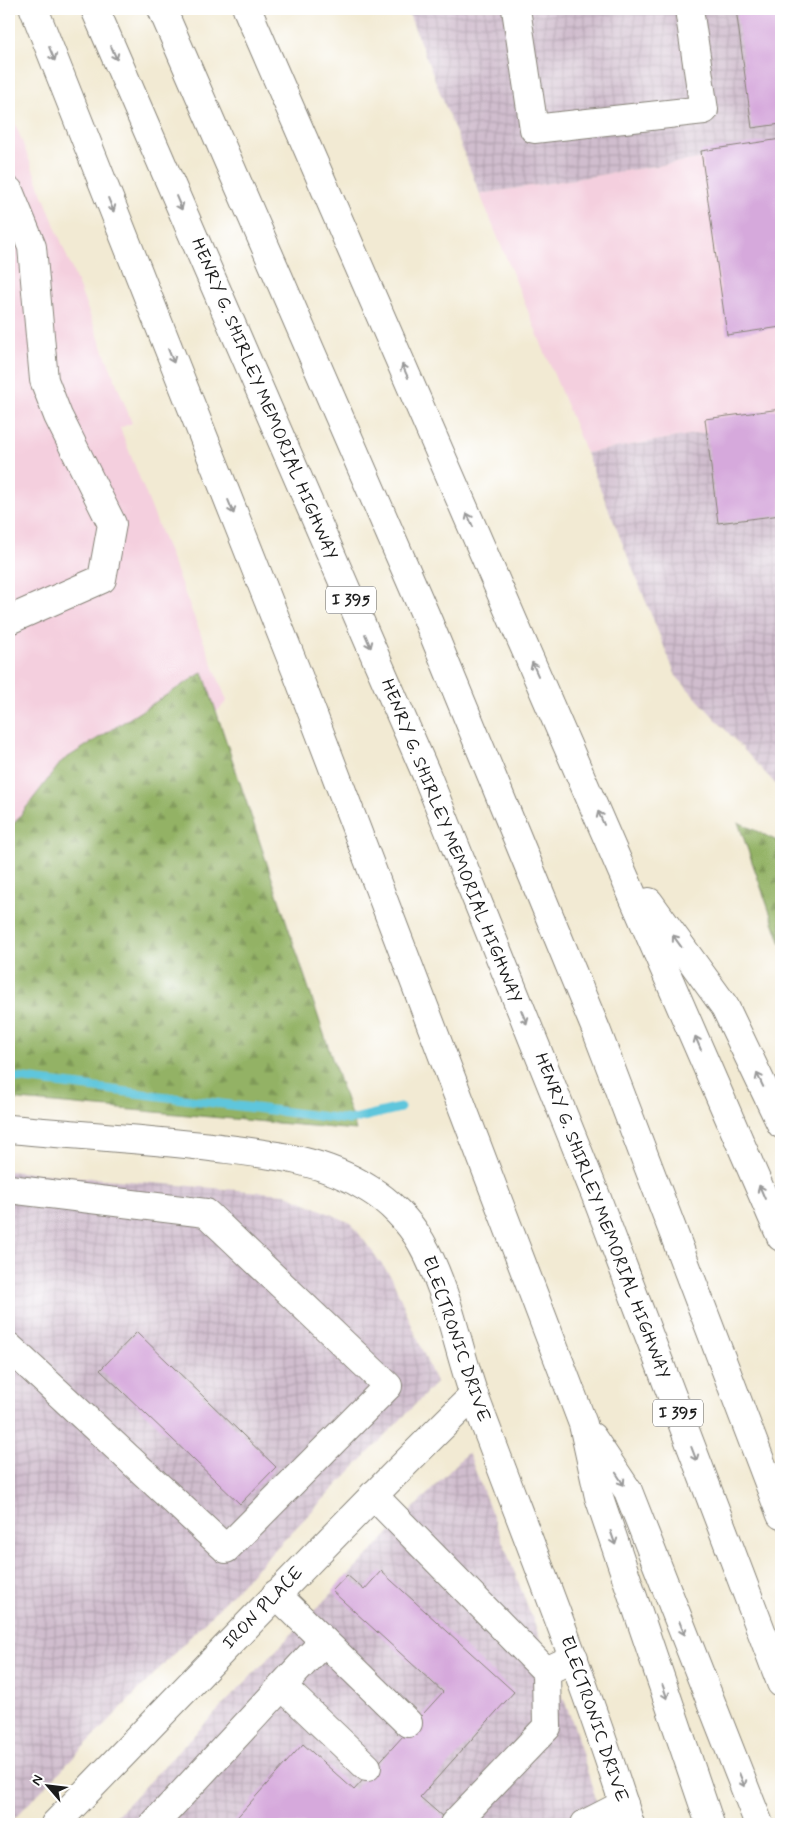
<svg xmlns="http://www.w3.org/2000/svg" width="790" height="1833" font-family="Mynerve,sans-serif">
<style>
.built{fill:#f4cfde}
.industrial{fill:url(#industrial-grid)}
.forest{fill:url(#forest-firs);stroke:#586740}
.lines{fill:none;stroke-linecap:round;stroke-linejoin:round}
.stream{stroke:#5fc6dc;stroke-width:9}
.building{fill:#d6a9dc}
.minor-casing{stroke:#878378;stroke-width:30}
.highway-casing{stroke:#878378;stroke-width:30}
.minor{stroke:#fff;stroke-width:28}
.highway{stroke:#fff;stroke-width:28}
.oneway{stroke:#999}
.labels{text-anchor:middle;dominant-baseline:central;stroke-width:4.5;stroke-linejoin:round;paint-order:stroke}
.shield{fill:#fff;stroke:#606060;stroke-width:1}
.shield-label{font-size:16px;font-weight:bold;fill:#1c1c1c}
.street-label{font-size:18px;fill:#1c1c1c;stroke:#fff}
</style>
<defs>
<pattern id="industrial-grid" width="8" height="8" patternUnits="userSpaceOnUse" patternTransform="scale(1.25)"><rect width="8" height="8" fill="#d0bdce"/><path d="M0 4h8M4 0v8" fill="none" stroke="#b2a2b0"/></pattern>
<pattern id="forest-firs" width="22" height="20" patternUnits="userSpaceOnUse" patternTransform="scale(1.25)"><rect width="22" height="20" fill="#93b265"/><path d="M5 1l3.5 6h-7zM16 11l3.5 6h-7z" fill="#7e9857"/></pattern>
</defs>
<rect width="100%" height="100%" fill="#fff"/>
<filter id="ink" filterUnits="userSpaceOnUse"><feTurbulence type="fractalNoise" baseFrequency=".02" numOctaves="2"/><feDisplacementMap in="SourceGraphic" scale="10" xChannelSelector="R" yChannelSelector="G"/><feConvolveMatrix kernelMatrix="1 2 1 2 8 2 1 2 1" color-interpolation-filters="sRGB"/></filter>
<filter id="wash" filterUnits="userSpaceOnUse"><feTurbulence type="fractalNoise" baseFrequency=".0096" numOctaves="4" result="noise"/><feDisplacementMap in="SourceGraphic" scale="20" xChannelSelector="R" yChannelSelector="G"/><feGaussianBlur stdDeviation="1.12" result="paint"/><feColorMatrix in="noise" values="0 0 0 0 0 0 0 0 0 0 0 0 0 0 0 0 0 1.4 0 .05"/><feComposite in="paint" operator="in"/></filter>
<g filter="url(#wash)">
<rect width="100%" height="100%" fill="#f2ead3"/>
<g class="built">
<polygon points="9,108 132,423 120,428 227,701 9,927"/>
<polygon points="781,146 781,419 586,453 480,194"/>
</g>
<g class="industrial">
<polygon points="407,9 781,9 781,146 480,194"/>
<polygon points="781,419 781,790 676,676 586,453"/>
<polygon points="9,1171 285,1194 351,1223 392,1278 436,1383 9,1824"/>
<polygon points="468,1452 574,1726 603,1824 108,1824"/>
</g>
<g class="forest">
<polygon points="203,672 356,1130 9,1099 9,830 62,761"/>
<polygon points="738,822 781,843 781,944"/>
</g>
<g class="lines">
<polyline class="stream" points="9,1077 350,1120 400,1108"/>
</g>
<g id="blocks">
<g class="building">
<polygon points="736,9 781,9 781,124 752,128"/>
<polygon points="781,139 781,327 727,335 701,151"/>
<polygon points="781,409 781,515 718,523 705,419"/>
<polygon points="137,1332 276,1467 240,1504 100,1370"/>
<polygon points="381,1571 514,1692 420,1797 451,1824 231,1824 303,1744 354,1790 443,1692 332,1591 347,1575 364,1590"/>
</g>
</g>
</g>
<g filter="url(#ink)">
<use href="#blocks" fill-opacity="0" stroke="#878378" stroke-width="1"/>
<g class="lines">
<g class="minor-casing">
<g id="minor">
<polyline points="516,9 534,129 704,110 689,9"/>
<polyline points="9,191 32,247 44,380 58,416 112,524 102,579 9,620"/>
<path d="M9,1129C76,1135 144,1139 211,1147C266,1154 321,1158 369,1189C389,1201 409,1221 421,1242C448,1289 457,1347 475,1398C528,1540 585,1680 630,1824"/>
<polyline points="9,1189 206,1213 388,1386 226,1549 9,1347"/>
<polyline points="373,1495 546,1671 574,1658"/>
<polyline points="276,1594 408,1723"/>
<polyline points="283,1687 367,1767"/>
<path d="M55,1824C195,1681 331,1535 474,1395"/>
<polyline points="154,1824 324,1641"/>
<polyline points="454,1824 547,1727 546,1671"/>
<polyline points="585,1824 624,1804"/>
</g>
</g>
<g class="highway-casing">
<g id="highway">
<polyline points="34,9 297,673 583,1424 599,1497 710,1824"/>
<polyline points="95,9 427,776 596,1196 781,1683"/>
<polyline points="162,9 428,621 597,1032 781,1515"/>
<polyline points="247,9 781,1237"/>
<polyline points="649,902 725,1007 781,1124"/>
<polyline points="592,1437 628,1491 759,1824"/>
</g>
</g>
<use href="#minor" class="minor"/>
<use href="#highway" class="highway"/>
</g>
<defs><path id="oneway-shaft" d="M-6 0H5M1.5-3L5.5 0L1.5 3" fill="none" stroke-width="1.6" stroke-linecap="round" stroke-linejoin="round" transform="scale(1.25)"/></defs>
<g class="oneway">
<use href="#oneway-shaft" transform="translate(114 53) rotate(67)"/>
<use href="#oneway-shaft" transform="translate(52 54) rotate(68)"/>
<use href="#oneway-shaft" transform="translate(179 203) rotate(67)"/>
<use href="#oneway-shaft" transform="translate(111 205) rotate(68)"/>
<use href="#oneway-shaft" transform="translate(171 356) rotate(68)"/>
<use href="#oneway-shaft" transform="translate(405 371) rotate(-114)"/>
<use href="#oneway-shaft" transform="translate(231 507) rotate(68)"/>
<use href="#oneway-shaft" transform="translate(470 520) rotate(-114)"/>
<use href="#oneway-shaft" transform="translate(368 641) rotate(67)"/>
<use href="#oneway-shaft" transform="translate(535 669) rotate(-114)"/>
<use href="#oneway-shaft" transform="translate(601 818) rotate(-114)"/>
<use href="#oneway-shaft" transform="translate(677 941) rotate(-126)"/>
<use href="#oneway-shaft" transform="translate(524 1017) rotate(68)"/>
<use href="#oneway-shaft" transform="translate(698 1043) rotate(-113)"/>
<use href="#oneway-shaft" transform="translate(760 1080) rotate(-115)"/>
<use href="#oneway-shaft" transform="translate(762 1192) rotate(-113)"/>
<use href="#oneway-shaft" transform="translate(694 1454) rotate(69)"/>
<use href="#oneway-shaft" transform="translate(620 1479) rotate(57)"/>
<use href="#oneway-shaft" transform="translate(613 1538) rotate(71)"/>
<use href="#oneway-shaft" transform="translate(682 1628) rotate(68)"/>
<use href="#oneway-shaft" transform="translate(665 1692) rotate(71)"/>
<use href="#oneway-shaft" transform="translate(742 1780) rotate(68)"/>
</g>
</g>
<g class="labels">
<g class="shield">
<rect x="326" y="586.5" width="50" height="27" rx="4"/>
<rect x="653" y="1399.5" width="50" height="27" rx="4"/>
</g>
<g class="shield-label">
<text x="351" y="600">I 395</text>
<text x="678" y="1413">I 395</text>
</g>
<g class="street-label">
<text transform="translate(264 399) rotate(67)">HENRY G. SHIRLEY MEMORIAL HIGHWAY</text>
<text transform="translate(451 841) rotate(68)">HENRY G. SHIRLEY MEMORIAL HIGHWAY</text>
<text transform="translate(602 1216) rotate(69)">HENRY G. SHIRLEY MEMORIAL HIGHWAY</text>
<text transform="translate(456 1339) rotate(71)">ELECTRONIC DRIVE</text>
<text transform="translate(263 1608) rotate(-46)">IRON PLACE</text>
<text transform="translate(594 1719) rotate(71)">ELECTRONIC DRIVE</text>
</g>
</g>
<rect width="790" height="1833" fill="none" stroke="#fff" stroke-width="30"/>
<g transform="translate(48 1786) rotate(298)" stroke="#ffffff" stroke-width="4" paint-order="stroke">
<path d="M0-4L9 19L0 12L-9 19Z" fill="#1c1c1c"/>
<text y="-8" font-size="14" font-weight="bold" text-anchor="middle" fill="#1c1c1c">N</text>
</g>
</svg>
